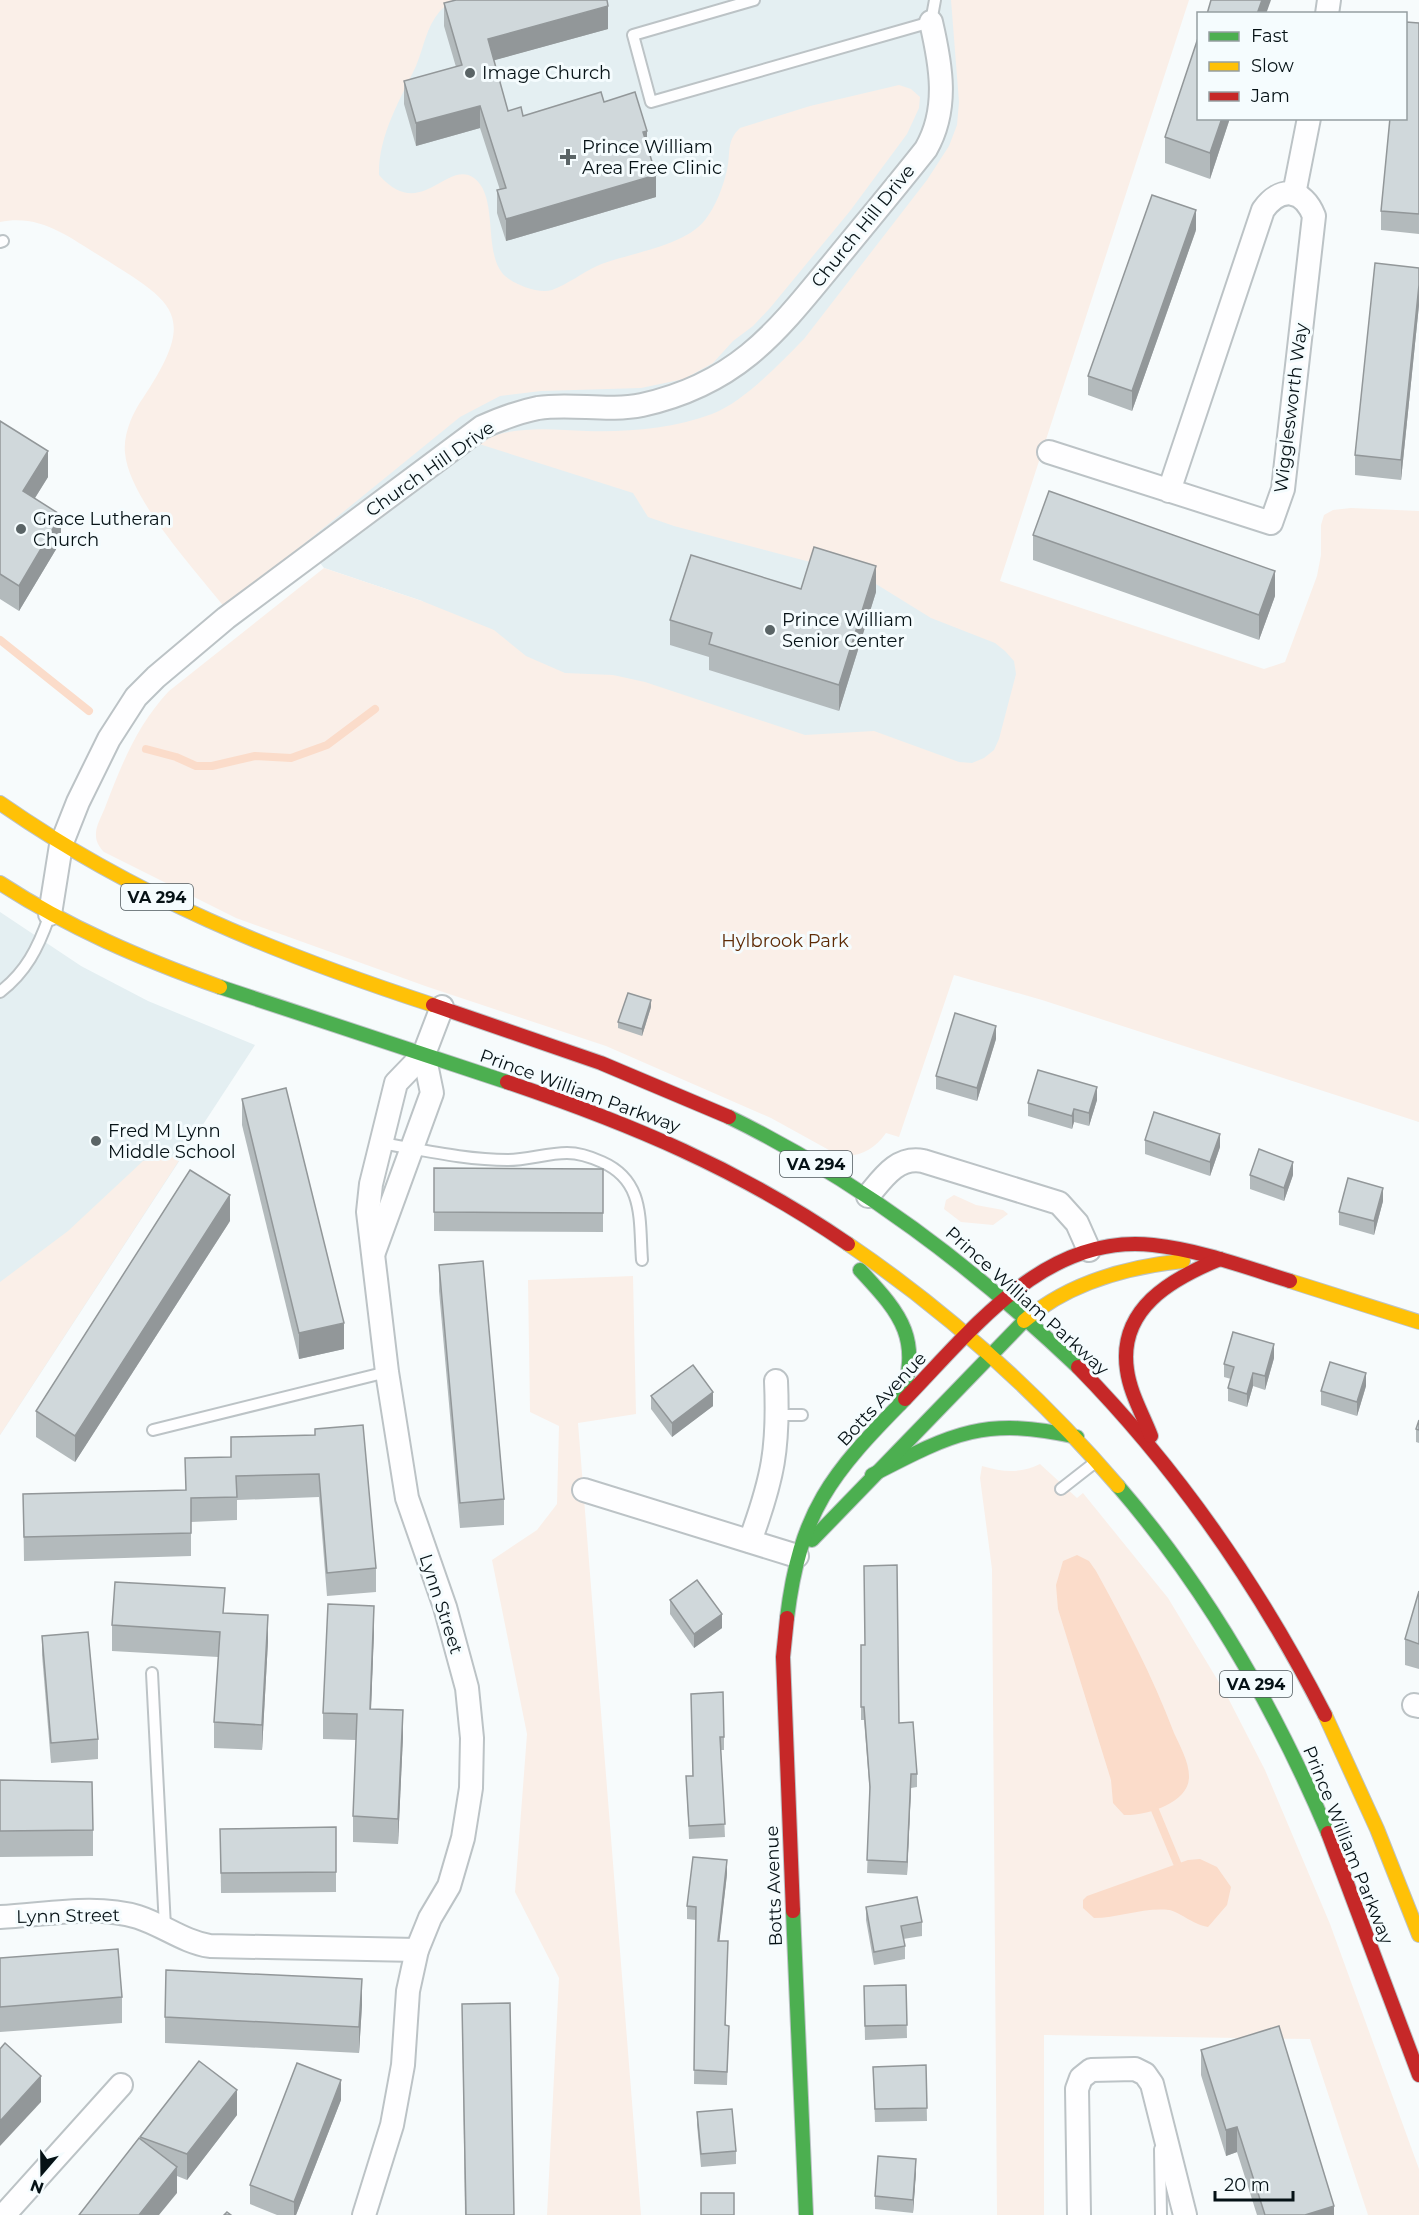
<svg xmlns="http://www.w3.org/2000/svg" width="1419" height="2215" font-family="Montserrat,sans-serif">
<style>
.built{fill:#e4eff2}
.green{fill:#faefe8}
.water{fill:#fbdcca}
.lines{fill:none;stroke-linecap:round;stroke-linejoin:round}
.stream{stroke:#fbdcca;stroke-width:8}
.lane-casing{stroke:#bcc3c6;stroke-width:14}
.street-casing{stroke:#bcc3c6;stroke-width:26}
.fast-casing{stroke:#bcc3c6;stroke-width:16}
.slow-casing{stroke:#bcc3c6;stroke-width:16}
.jam-casing{stroke:#bcc3c6;stroke-width:16}
.lane{stroke:#fefeff;stroke-width:10}
.street{stroke:#fefeff;stroke-width:22}
.fast{stroke:#4caf50;stroke-width:14}
.slow{stroke:#ffc107;stroke-width:14}
.jam{stroke:#c62828;stroke-width:14}
.wall{fill:#b3babc}
.shaded-wall{fill:#929799}
.building{fill:#d0d8db;stroke:#929799;stroke-width:1.5}
.poi-dot{fill:#5a6466;stroke:#f5fcfe;stroke-width:2}
.labels{text-anchor:middle;dominant-baseline:central;stroke-width:6;stroke-linejoin:round;paint-order:stroke}
.shield{fill:#f5fcfe;stroke:#4e585c;stroke-width:1.5}
.shield-label{font-size:16px;font-weight:bold;fill:#061216}
.poi-label{font-size:18px;fill:#061216;stroke:#f5fcfe;text-anchor:start}
.street-label{font-size:18px;fill:#061216;stroke:#f5fcfe}
.park-label{font-size:18px;fill:#5e2b06;stroke:#f5fcfe}
</style>
<rect width="100%" height="100%" fill="#f7fbfc"/>
<g class="built">
<polygon points="121,0 1139,0 953,592 1419,740 1419,1122 610,748 422,601 324,568 293,528"/>
<polygon points="0,912 81,966 148,1001 255,1045 0,1435"/>
</g>
<g class="green">
<path d="M0,0H460C453,2 445,5 440,11C426,27 424,47 416,66C400,100 378,136 379,175C421,223 446,159 474,178C501,198 480,261 509,279C519,286 540,294 552,290C568,284 582,273 597,266C627,253 684,247 705,220C716,206 723,187 727,170C731,153 726,141 740,128L810,106L899,85L911,89L920,97L919,108L907,134L850,211L770,308L753,326L733,341L713,363L684,379L641,388L541,391L500,396L460,417L225,608C196,571 129,499 125,453C123,434 133,412 143,398C199,314 175,303 100,256C67,236 40,214 0,222Z"/>
<path d="M951,0H1189L1000,581L1264,669L1285,662L1317,576L1321,555V525L1324,515L1333,510L1351,508L1419,511V1122L1042,1000L954,975L899,1137L886,1133C874,1150 859,1158 838,1155L771,1118L606,1046L428,987L236,918L104,852C100,848 96,842 96,836C95,826 103,814 106,805C122,763 138,724 169,691L324,568L422,601L494,630L526,656L565,673L613,675L645,682L805,735L874,731L959,762L972,763L984,758L994,750L999,739L1016,674L1014,661L1005,651L995,643L931,618L876,584L814,563L674,526L648,517L633,493L476,443C511,425 547,429 587,431C629,432 672,429 712,414C744,402 780,363 804,339L927,180L949,146L957,125L959,102Z"/>
<polygon points="182,1156 0,1435 0,1282 68,1231 143,1161"/>
<polygon points="954,1195 976,1205 1003,1210 1008,1214 993,1225 961,1222 944,1209 946,1200"/>
<polygon points="633,1276 636,1414 578,1423 641,2215 547,2215 559,1978 515,1892 527,1734 492,1560 537,1530 557,1504 559,1426 530,1412 528,1280"/>
<path d="M1040,1464L1077,1498L1083,1493L1168,1598L1226,1694L1265,1770L1330,1924L1419,2169V2215H1368L1310,2039L1044,2035V2215H997L992,1569L980,1478L982,1466C1003,1472 1020,1474 1040,1464Z"/>
</g>
<g class="water">
<path d="M1077,1555L1089,1561L1096,1571C1126,1626 1152,1675 1174,1733C1180,1746 1189,1762 1189,1776C1190,1803 1146,1816 1124,1815L1113,1803L1111,1780L1058,1609L1056,1585L1063,1561Z"/>
<path d="M1200,1859L1217,1867L1231,1887L1227,1905L1208,1927C1192,1924 1178,1911 1169,1910C1145,1907 1118,1918 1094,1918L1083,1908V1900L1087,1896L1188,1860Z"/>
</g>
<g class="lines">
<g class="stream">
<polyline points="0,640 89,711"/>
<polyline points="146,749 176,757 196,766 212,766 255,756 291,758 327,745 375,709"/>
<polyline points="1155,1810 1177,1863"/>
</g>
<g class="lane-casing">
<g id="lane">
<polyline points="754,0 633,35 651,102 931,22 935,0"/>
<polyline points="0,242 3,241"/>
<path d="M0,992C26,972 38,948 49,917"/>
<path d="M381,1143C423,1150 466,1160 508,1160C528,1160 547,1153 567,1153C579,1153 591,1157 602,1162C645,1181 639,1220 642,1260"/>
<polyline points="778,1415 802,1415"/>
<polyline points="153,1430 387,1372"/>
<polyline points="1061,1489 1093,1464"/>
<polyline points="152,1673 165,1927"/>
<polyline points="1160,2149 1161,2215"/>
</g>
</g>
<g class="street-casing">
<g id="street">
<polyline points="1327,14 1329,0"/>
<polyline points="1294,194 1309,118"/>
<path d="M1049,452L1271,523L1283,489L1314,216C1303,188 1280,186 1263,210L1169,491"/>
<path d="M50,914L61,845L78,802L109,739L136,697L156,677L226,618L482,427C500,419 518,412 538,408C572,403 608,412 642,405C737,384 776,333 834,262C865,224 896,187 926,149C949,109 941,65 931,22"/>
<path d="M868,1196C883,1178 897,1156 923,1161L1059,1203L1077,1223L1089,1250"/>
<polyline points="374,1252 432,1093 424,1054"/>
<polyline points="584,1490 797,1556"/>
<path d="M750,1541C773,1478 779,1448 776,1381"/>
<polyline points="1414,1705 1419,1706"/>
<path d="M0,1917C44,1915 96,1904 138,1917C163,1925 184,1942 210,1946L417,1950"/>
<polyline points="4,2215 121,2085"/>
<polyline points="364,2215 392,2125 403,2065 408,1991 417,1950 430,1918 449,1886 463,1838 471,1788 472,1738 467,1688 445,1607 407,1498 387,1372 368,1212 371,1184 396,1083 424,1054 442,1007"/>
<polyline points="1079,2215 1077,2089 1081,2078 1091,2070 1135,2069 1145,2074 1152,2084 1185,2215"/>
</g>
</g>
<g class="fast-casing">
<g id="fast">
<polyline points="220,987 507,1082"/>
<path d="M729,1117C860,1181 973,1267 1078,1367"/>
<path d="M860,1270C903,1316 922,1339 900,1404"/>
<path d="M872,1475C953,1433 985,1416 1077,1437"/>
<path d="M1118,1486C1207,1589 1275,1708 1328,1833"/>
<polyline points="812,1540 1024,1321"/>
<path d="M787,1618C800,1511 831,1474 905,1399"/>
<polyline points="793,1911 806,2215"/>
</g>
</g>
<g class="slow-casing">
<g id="slow">
<path d="M0,803C135,897 277,954 433,1005"/>
<path d="M0,883C69,928 142,959 220,987"/>
<path d="M848,1244C949,1313 1038,1393 1118,1486"/>
<polyline points="1290,1281 1419,1322"/>
<path d="M1024,1321C1068,1283 1126,1267 1183,1261"/>
<polyline points="1325,1715 1377,1829 1419,1935"/>
</g>
</g>
<g class="jam-casing">
<g id="jam">
<polyline points="433,1005 601,1063 729,1117"/>
<path d="M507,1082C631,1124 739,1169 848,1244"/>
<path d="M1078,1367C1179,1470 1259,1586 1325,1715"/>
<path d="M905,1399C973,1329 1045,1233 1153,1245C1200,1250 1245,1267 1290,1281"/>
<path d="M1151,1436C1143,1415 1130,1393 1127,1370C1118,1309 1171,1279 1220,1259"/>
<polyline points="787,1618 783,1657 793,1911"/>
<polyline points="1328,1833 1419,2075"/>
</g>
</g>
<use href="#lane" class="lane"/>
<use href="#street" class="street"/>
<use href="#fast" class="fast"/>
<use href="#slow" class="slow"/>
<use href="#jam" class="jam"/>
</g>
<g class="wall">
<polygon points="444,3 608,29 494,60 508,111 523,116 604,102 647,145 656,197 506,241 497,213 497,190 500,190 480,128 416,146 404,104 404,81 456,67 444,26"/>
<polygon points="1419,23 1419,234 1381,230 1381,211"/>
<polygon points="1198,118 1230,118 1210,179 1165,163 1165,137"/>
<polygon points="1196,230 1132,411 1088,395 1088,376"/>
<polygon points="1419,268 1419,305 1401,480 1355,475 1355,455"/>
<polygon points="0,421 48,477 35,498 61,541 19,611 0,599"/>
<polygon points="1033,535 1275,596 1259,640 1033,560"/>
<polygon points="801,589 876,592 839,711 709,670 709,657 670,645 670,620"/>
<polygon points="651,1007 642,1036 618,1028 618,1022"/>
<polygon points="996,1039 977,1101 936,1089 936,1076"/>
<polygon points="242,1099 344,1349 299,1359 242,1125"/>
<polygon points="1097,1100 1089,1126 1074,1122 1072,1129 1028,1116 1028,1103"/>
<polygon points="1145,1140 1220,1147 1210,1176 1145,1154"/>
<polygon points="434,1168 603,1169 603,1232 434,1231"/>
<polygon points="1250,1175 1293,1175 1284,1201 1250,1189"/>
<polygon points="1383,1201 1374,1235 1339,1225 1339,1212"/>
<polygon points="230,1221 75,1462 36,1437 36,1411"/>
<polygon points="439,1265 504,1499 504,1525 460,1528 439,1291"/>
<polygon points="1274,1358 1265,1390 1253,1386 1247,1407 1228,1401 1228,1388 1231,1379 1224,1377 1224,1364"/>
<polygon points="1366,1386 1357,1416 1321,1405 1321,1391"/>
<polygon points="651,1396 713,1406 672,1437 651,1409"/>
<polygon points="315,1429 376,1568 376,1592 327,1596 319,1497 237,1500 237,1520 191,1522 191,1556 24,1561 23,1494 185,1490 231,1457 231,1437 315,1435"/>
<polygon points="1416,1429 1419,1430 1419,1443 1416,1442"/>
<polygon points="1419,1591 1419,1669 1405,1665 1405,1639"/>
<polygon points="670,1600 722,1628 694,1648 670,1614"/>
<polygon points="225,1613 268,1641 262,1750 214,1748 214,1722 218,1657 112,1651 112,1625"/>
<polygon points="374,1631 371,1709 403,1736 398,1844 353,1842 353,1816 356,1740 323,1739 323,1713"/>
<polygon points="42,1636 98,1739 98,1759 51,1763 42,1655"/>
<polygon points="861,1645 899,1723 917,1774 917,1787 911,1788 907,1875 867,1873 870,1795 864,1720 861,1720"/>
<polygon points="691,1707 724,1737 724,1750 721,1750 725,1837 689,1839 686,1776 693,1776"/>
<polygon points="0,1780 93,1830 93,1856 0,1857"/>
<polygon points="336,1827 336,1892 221,1893 220,1829"/>
<polygon points="727,1874 719,1941 726,2025 729,2026 727,2085 694,2084 696,1920 687,1919 687,1906"/>
<polygon points="866,1907 922,1922 922,1936 903,1939 905,1946 905,1959 874,1965 866,1920"/>
<polygon points="0,1958 122,1997 122,2023 0,2032"/>
<polygon points="906,1985 907,2038 865,2040 864,1986"/>
<polygon points="462,2004 514,2215 465,2215"/>
<polygon points="362,2005 359,2053 165,2043 165,2017"/>
<polygon points="1201,2050 1334,2215 1257,2215 1237,2152 1226,2156 1201,2075"/>
<polygon points="926,2065 927,2121 875,2122 873,2067"/>
<polygon points="341,2100 296,2215 277,2215 250,2204 250,2185"/>
<polygon points="697,2112 736,2151 736,2164 701,2167 697,2125"/>
<polygon points="237,2115 187,2180 177,2176 177,2193 140,2139 140,2137"/>
<polygon points="916,2172 913,2213 875,2209 875,2196"/>
</g>
<g class="shaded-wall">
<polygon points="1262,0 1271,0 1266,14 1257,14"/>
<polygon points="608,6 608,29 488,62 488,39"/>
<polygon points="480,106 480,128 416,146 416,123"/>
<polygon points="1222,118 1230,118 1210,179 1210,153"/>
<polygon points="647,131 647,153 643,132"/>
<polygon points="656,175 656,197 506,241 506,219"/>
<polygon points="1196,210 1196,230 1132,411 1132,391"/>
<polygon points="1419,285 1419,305 1401,480 1401,460"/>
<polygon points="48,451 48,477 23,517 23,491"/>
<polygon points="61,515 61,541 19,611 19,586"/>
<polygon points="876,566 876,592 839,711 839,685"/>
<polygon points="1275,571 1275,596 1259,640 1259,615"/>
<polygon points="651,1000 651,1007 642,1036 642,1029"/>
<polygon points="996,1026 996,1039 977,1101 977,1088"/>
<polygon points="1097,1087 1097,1100 1089,1126 1089,1113"/>
<polygon points="1074,1109 1074,1122 1072,1129 1072,1116"/>
<polygon points="1220,1134 1220,1147 1210,1176 1210,1162"/>
<polygon points="1293,1162 1293,1175 1284,1201 1284,1188"/>
<polygon points="1383,1188 1383,1201 1374,1235 1374,1221"/>
<polygon points="230,1195 230,1221 75,1462 75,1436"/>
<polygon points="344,1323 344,1349 299,1359 299,1333"/>
<polygon points="1274,1344 1274,1358 1265,1390 1265,1376"/>
<polygon points="1253,1373 1253,1386 1247,1407 1247,1394"/>
<polygon points="1366,1373 1366,1386 1357,1416 1357,1402"/>
<polygon points="713,1392 713,1406 672,1437 672,1423"/>
<polygon points="374,1606 374,1631 370,1735 370,1709"/>
<polygon points="722,1614 722,1628 694,1648 694,1634"/>
<polygon points="268,1615 268,1641 262,1750 262,1725"/>
<polygon points="403,1710 403,1736 398,1844 398,1819"/>
<polygon points="911,1774 911,1788 907,1875 907,1862"/>
<polygon points="727,1860 727,1874 718,1954 718,1941"/>
<polygon points="362,1979 362,2005 359,2053 359,2027"/>
<polygon points="41,2076 41,2102 0,2146 0,2121"/>
<polygon points="341,2080 341,2100 296,2215 294,2215 294,2202"/>
<polygon points="237,2090 237,2115 187,2180 187,2154"/>
<polygon points="1237,2127 1237,2152 1226,2156 1226,2130"/>
<polygon points="916,2159 916,2172 913,2213 913,2200"/>
<polygon points="177,2167 177,2193 159,2215 139,2215"/>
<polygon points="1334,2206 1334,2215 1305,2215"/>
</g>
<g class="building">
<polygon points="456,0 607,0 608,6 488,39 508,111 521,107 523,116 601,92 604,102 635,92 647,131 643,132 656,175 506,219 497,190 506,188 480,106 416,123 404,81 462,65 444,3"/>
<polygon points="1211,0 1262,0 1257,14 1207,14"/>
<polygon points="1406,22 1419,23 1419,214 1381,211 1390,118 1406,118"/>
<polygon points="1198,38 1198,118 1222,118 1210,153 1165,137"/>
<polygon points="1152,195 1196,210 1132,391 1088,376"/>
<polygon points="1375,263 1419,268 1419,285 1401,460 1355,455"/>
<polygon points="0,421 48,451 23,491 61,515 19,586 0,574"/>
<polygon points="1049,491 1275,571 1259,615 1033,535"/>
<polygon points="814,547 876,566 839,685 709,644 712,633 670,620 691,555 801,589"/>
<polygon points="628,993 651,1000 642,1029 618,1022"/>
<polygon points="955,1013 996,1026 977,1088 936,1076"/>
<polygon points="1038,1070 1097,1087 1089,1113 1074,1109 1072,1116 1028,1103"/>
<polygon points="286,1088 344,1323 299,1333 242,1099"/>
<polygon points="1154,1112 1220,1134 1210,1162 1145,1140"/>
<polygon points="1259,1149 1293,1162 1284,1188 1250,1175"/>
<polygon points="434,1168 603,1169 603,1213 434,1212"/>
<polygon points="190,1170 230,1195 75,1436 36,1411"/>
<polygon points="1348,1178 1383,1188 1374,1221 1339,1212"/>
<polygon points="483,1261 504,1499 460,1503 439,1265"/>
<polygon points="1233,1332 1274,1344 1265,1376 1253,1373 1247,1394 1228,1388 1234,1367 1224,1364"/>
<polygon points="1330,1362 1366,1373 1357,1402 1321,1391"/>
<polygon points="693,1365 713,1392 672,1423 651,1396"/>
<polygon points="1419,1420 1419,1430 1416,1429"/>
<polygon points="363,1425 376,1568 327,1573 319,1474 236,1476 237,1497 191,1498 191,1533 24,1537 23,1494 186,1490 185,1458 231,1457 231,1437 315,1435 315,1429"/>
<polygon points="897,1565 899,1723 913,1722 917,1774 911,1774 907,1862 867,1860 870,1787 864,1707 861,1707 861,1645 865,1645 864,1566"/>
<polygon points="697,1580 722,1614 694,1634 670,1600"/>
<polygon points="115,1582 225,1588 223,1613 268,1615 262,1725 214,1722 220,1632 112,1625"/>
<polygon points="1419,1591 1419,1644 1405,1639"/>
<polygon points="328,1604 374,1606 370,1709 403,1710 398,1819 353,1816 357,1714 323,1713"/>
<polygon points="88,1632 98,1739 51,1743 42,1636"/>
<polygon points="723,1692 724,1737 720,1737 725,1824 689,1826 686,1776 693,1776 691,1694"/>
<polygon points="0,1780 92,1782 93,1830 0,1831"/>
<polygon points="336,1827 336,1872 221,1873 220,1829"/>
<polygon points="693,1857 727,1860 718,1941 728,1941 725,2025 729,2026 727,2072 694,2070 696,1907 687,1906"/>
<polygon points="917,1897 922,1922 901,1926 905,1946 874,1952 866,1907"/>
<polygon points="118,1949 122,1997 0,2007 0,1958"/>
<polygon points="166,1970 362,1979 359,2027 165,2017"/>
<polygon points="906,1985 907,2025 865,2026 864,1986"/>
<polygon points="510,2003 514,2215 466,2215 462,2004"/>
<polygon points="1279,2026 1334,2206 1305,2215 1265,2215 1237,2127 1226,2130 1201,2050"/>
<polygon points="5,2043 41,2076 0,2121 0,2049"/>
<polygon points="199,2061 237,2090 187,2154 140,2137"/>
<polygon points="297,2063 341,2080 294,2202 250,2185"/>
<polygon points="926,2065 927,2108 875,2109 873,2067"/>
<polygon points="732,2109 736,2151 701,2154 697,2112"/>
<polygon points="139,2138 177,2167 139,2215 79,2215"/>
<polygon points="878,2156 916,2159 913,2200 875,2196"/>
<rect x="701" y="2193" width="33" height="22"/>
<polygon points="227,2212 231,2215 224,2215"/>
</g>
<g class="poi-dot">
<circle cx="470" cy="73" r="6"/>
<path d="M565 148h6v6h6v6h-6v6h-6v-6h-6v-6h6z"/>
<circle cx="21" cy="529" r="6"/>
<circle cx="770" cy="630" r="6"/>
<circle cx="96" cy="1141" r="6"/>
</g>
<g class="labels">
<g class="shield">
<rect x="121" y="884" width="72" height="26" rx="4.5"/>
<rect x="780" y="1151" width="72" height="26" rx="4.5"/>
<rect x="1220" y="1671" width="72" height="26" rx="4.5"/>
</g>
<g class="shield-label">
<text x="157" y="897">VA 294</text>
<text x="816" y="1164">VA 294</text>
<text x="1256" y="1684">VA 294</text>
</g>
<g class="poi-label">
<text x="482" y="73">Image Church</text>
<text x="582" y="147">Prince William<tspan x="582" dy="21">Area Free Clinic</tspan></text>
<text x="33" y="519">Grace Lutheran<tspan x="33" dy="21">Church</tspan></text>
<text x="782" y="620">Prince William<tspan x="782" dy="21">Senior Center</tspan></text>
<text x="108" y="1131">Fred M Lynn<tspan x="108" dy="21">Middle School</tspan></text>
</g>
<g class="street-label">
<text transform="translate(863 226) rotate(-51)">Church Hill Drive</text>
<text transform="translate(1291 408) rotate(-83)">Wigglesworth Way</text>
<text transform="translate(430 469) rotate(-35)">Church Hill Drive</text>
<text transform="translate(580 1091) rotate(20)">Prince William Parkway</text>
<text transform="translate(1027 1301) rotate(42)">Prince William Parkway</text>
<text transform="translate(882 1399) rotate(-47)">Botts Avenue</text>
<text transform="translate(441 1604) rotate(72)">Lynn Street</text>
<text transform="translate(1348 1845) rotate(68)">Prince William Parkway</text>
<text transform="translate(774 1886) rotate(-92)">Botts Avenue</text>
<text transform="translate(68 1916) rotate(-1)">Lynn Street</text>
</g>
<g class="park-label">
<text x="785" y="941">Hylbrook Park</text>
</g>
</g>
<rect x="1197" y="12" width="210" height="108" fill="#f5fcfe" stroke="#959ea1" stroke-width="1.5"/>
<rect x="1209" y="32" width="30" height="9" fill="#4caf50" stroke="#959ea1" stroke-width="1.5"/>
<text x="1251" y="42" font-size="18" fill="#061216">Fast</text>
<rect x="1209" y="62" width="30" height="9" fill="#ffc107" stroke="#959ea1" stroke-width="1.5"/>
<text x="1251" y="72" font-size="18" fill="#061216">Slow</text>
<rect x="1209" y="92" width="30" height="9" fill="#c62828" stroke="#959ea1" stroke-width="1.5"/>
<text x="1251" y="102" font-size="18" fill="#061216">Jam</text>
<g transform="translate(42 2173) rotate(200)" stroke="#f5fcfe" stroke-width="4.5" paint-order="stroke">
<path d="M0-4.5L10 22L0 15L-10 22Z" fill="#061216"/>
<text y="-9" font-size="16" font-weight="bold" text-anchor="middle" fill="#061216">N</text>
</g>
<path d="M1215 2191v9h78v-9" fill="none" stroke="#061216" stroke-width="3"/>
<text x="1224" y="2191" font-size="18" fill="#061216" stroke="#f5fcfe" stroke-width="4.5" paint-order="stroke">20 m</text>
</svg>
